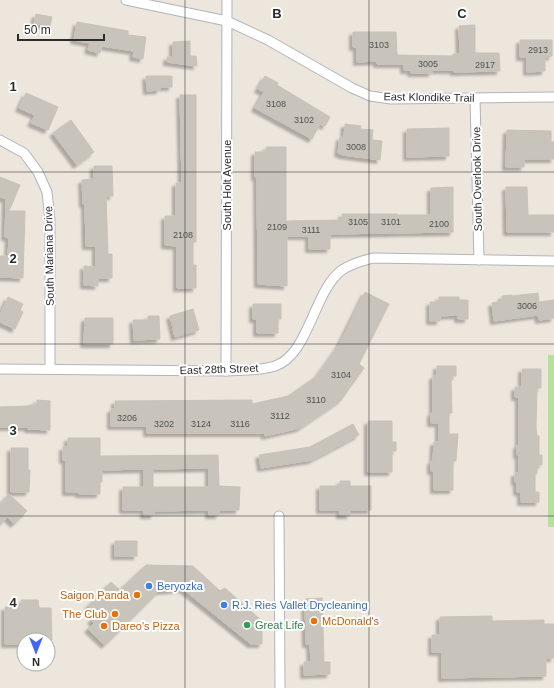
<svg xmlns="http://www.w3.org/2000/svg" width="554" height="688" font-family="Arial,sans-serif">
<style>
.green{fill:#b4e29b}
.building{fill:#c8c4bc;stroke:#c8c2b7;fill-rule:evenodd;filter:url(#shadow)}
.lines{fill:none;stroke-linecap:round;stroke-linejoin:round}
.minor-casing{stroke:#b1b4be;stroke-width:11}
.minor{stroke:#fff;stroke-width:9}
.grid{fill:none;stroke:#2b2b2b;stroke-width:1;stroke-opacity:0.55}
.shop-dot{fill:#3f7fe0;stroke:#fff;stroke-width:1.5}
.food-dot{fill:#e8710a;stroke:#fff;stroke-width:1.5}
.leisure-dot{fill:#2e9e5b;stroke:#fff;stroke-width:1.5}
.labels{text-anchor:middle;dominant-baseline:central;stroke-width:4;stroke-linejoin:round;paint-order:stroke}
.number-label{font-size:9px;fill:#52514f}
.street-label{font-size:11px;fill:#2b2b2b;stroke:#fff}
.shop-label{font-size:11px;fill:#366cbe;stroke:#fff;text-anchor:start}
.food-label{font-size:11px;fill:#c56008;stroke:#fff;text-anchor:end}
.leisure-label{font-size:11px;fill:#27864d;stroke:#fff;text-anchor:start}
.grid-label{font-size:13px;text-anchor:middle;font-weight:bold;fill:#2b2b2b;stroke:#fff;stroke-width:4;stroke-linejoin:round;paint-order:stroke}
</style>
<defs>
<filter id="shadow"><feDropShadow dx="-3.5" dy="3.5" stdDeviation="1" flood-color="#0004"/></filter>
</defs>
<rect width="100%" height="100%" fill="#ece6dd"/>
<rect class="green" x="548" y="355" width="6" height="172"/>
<g class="building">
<polygon points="36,14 52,17 50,26 34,23"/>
<polygon points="77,22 128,31 128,35 146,37 143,59 133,57 134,51 102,46 100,53 88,50 90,43 74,40"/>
<polygon points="475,25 475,53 499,53 500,71 454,72 454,70 432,70 432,73 411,73 411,70 404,70 404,64 377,64 377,61 357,62 357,47 353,47 353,32 396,32 397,55 453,56 453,54 460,54 459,26"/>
<polygon points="520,40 552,40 552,56 545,57 545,71 527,72 527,57 520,57"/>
<polygon points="190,41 190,56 196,56 197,66 167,62 167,57 173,57 173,42"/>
<polygon points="146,76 172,76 172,87 160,87 160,90 147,91"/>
<polygon points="265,76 278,83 277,85 330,117 325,126 320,124 312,139 255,108 264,92 258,89"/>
<polygon points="26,93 58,107 48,130 31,123 35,115 19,108"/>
<polygon points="180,95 196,95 196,242 193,242 193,265 196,265 196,288 177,288 177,246 165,245 165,216 176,216 176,183 182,183"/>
<polygon points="71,120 94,152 77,165 53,133"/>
<polygon points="345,124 361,126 360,129 373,130 372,140 382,141 380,160 343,155 338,153 340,137 344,138"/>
<polygon points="449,128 449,156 407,157 407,129"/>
<polygon points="507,130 551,131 551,142 554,142 554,159 524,159 524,167 506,167"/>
<polygon points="266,147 286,147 286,221 342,220 342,214 397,214 397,215 431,215 431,188 453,187 453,232 330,234 330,249 309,249 309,236 287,236 287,286 258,284 257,177 255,177 255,152 266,152"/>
<polygon points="94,166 112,166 113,196 106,196 108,254 112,254 112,278 98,278 98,286 84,285 84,266 96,267 96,246 86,246 85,204 83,204 82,180 94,179"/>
<polygon points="0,177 20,185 9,211 25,211 23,278 0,277 0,256 8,256 9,238 5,237 6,199 0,197"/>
<polygon points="506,187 527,187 528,215 554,215 554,232 507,232"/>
<polygon points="365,292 389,304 359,364 364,368 341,400 300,428 265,436 265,433 147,433 147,426 111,426 111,409 115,409 115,401 252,400 252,404 288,396 317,376 339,345"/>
<polygon points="538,293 539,302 554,300 554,318 539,320 538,315 494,321 492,303 502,301 502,296 512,295 512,296"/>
<polygon points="8,297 23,304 20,310 23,312 15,329 0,322 0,315"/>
<polygon points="439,297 459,297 459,300 468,300 468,319 458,319 458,315 440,316 440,321 430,321 430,302 439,302"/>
<polygon points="253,304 281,304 281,319 278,319 278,333 257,333 257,319 253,319"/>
<polygon points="193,309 199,330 175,337 170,316"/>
<polygon points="148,316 159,316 160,339 134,340 133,320 148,320"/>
<polygon points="85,318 113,318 113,344 84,344"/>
<polygon points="437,366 456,366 456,376 451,376 452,413 449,413 449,434 458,434 456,461 453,461 453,490 434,490 434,471 431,471 431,461 433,461 434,442 439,442 439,423 431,423 431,413 433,413 433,376 437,375"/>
<polygon points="522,369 541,369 541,388 537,388 536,427 537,436 539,436 539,455 542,455 542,465 537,465 537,474 535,474 535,492 539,492 539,502 521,502 521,492 517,492 517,482 515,482 515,473 519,473 519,455 517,455 517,445 519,445 519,397 515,397 515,387 522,387"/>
<polygon points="37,400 50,401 50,430 28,429 28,427 0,427 0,407 29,406 29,405 37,405"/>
<polygon points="368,421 392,421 392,442 396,442 396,451 392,451 392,472 368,472"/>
<polygon points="353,424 359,435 312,460 261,468 259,455 310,447"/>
<path d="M68,438H100V456L218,455L219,486L240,487L239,510H219V515H209V510L154,511V515H144V510H123V487H144V469L102,470V482H100V494H79V492H66V460H63V447H68ZM209,468V487H153V469Z"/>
<polygon points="11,448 28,448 28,470 30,470 29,492 11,492"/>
<polygon points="340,481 350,481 350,486 371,486 371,510 350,510 350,515 340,515 340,510 320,510 320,486 340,486"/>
<polygon points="9,494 27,511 14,524 7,517 0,525 0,504"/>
<rect x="115" y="541" width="22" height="15"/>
<polygon points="146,565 193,566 220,591 225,588 262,621 262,644 251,644 183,589 159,591 105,645 88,629 94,623 91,620 97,615 88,606 111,582 120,590"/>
<polygon points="322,598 324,662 330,662 330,674 304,675 304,662 311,662 310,644 306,644 305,599"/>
<polygon points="21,600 38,600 39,608 51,608 52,640 24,640 24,644 5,644 5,607 21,607"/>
<polygon points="492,616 492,621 544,620 544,624 554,624 554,658 546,658 546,676 442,678 442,652 432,652 432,635 440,635 440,617"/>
</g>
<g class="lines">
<g class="minor-casing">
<g id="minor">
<polyline points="126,0 227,21 268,40 352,88 370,96 391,99 554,97"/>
<polyline points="475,98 479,260"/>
<polyline points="0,140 24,153 38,172 47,192 50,220 50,369"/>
<path d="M0,369L226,371C242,370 260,371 275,366C309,355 314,290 342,270C352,263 362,261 373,258L554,261"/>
<polyline points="226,371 227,0"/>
<polyline points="279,516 280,688"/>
</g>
</g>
<use href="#minor" class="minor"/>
</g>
<path class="grid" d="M185,0V688M369,0V688M0,172H554M0,344H554M0,516H554"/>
<g class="shop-dot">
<circle cx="149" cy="586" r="4"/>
<circle cx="224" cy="605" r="4"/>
</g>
<g class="food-dot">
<circle cx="137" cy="595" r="4"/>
<circle cx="115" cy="614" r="4"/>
<circle cx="314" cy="621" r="4"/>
<circle cx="104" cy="626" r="4"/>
</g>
<circle class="leisure-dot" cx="247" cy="625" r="4"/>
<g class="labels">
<g class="number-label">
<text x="379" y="45">3103</text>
<text x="538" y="50">2913</text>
<text x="428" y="64">3005</text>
<text x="485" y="65">2917</text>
<text x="276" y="104">3108</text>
<text x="304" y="120">3102</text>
<text x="356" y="147">3008</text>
<text x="358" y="222">3105</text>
<text x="391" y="222">3101</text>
<text x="439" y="224">2100</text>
<text x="277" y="227">2109</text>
<text x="311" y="230">3111</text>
<text x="183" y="235">2108</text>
<text x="527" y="306">3006</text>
<text x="341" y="375">3104</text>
<text x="316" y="400">3110</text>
<text x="280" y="416">3112</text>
<text x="127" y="418">3206</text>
<text x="164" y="424">3202</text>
<text x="201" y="424">3124</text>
<text x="240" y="424">3116</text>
</g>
<g class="street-label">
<text transform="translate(429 97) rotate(1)">East Klondike Trail</text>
<text transform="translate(477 179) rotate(-91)">South Overlook Drive</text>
<text transform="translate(227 185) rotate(-90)">South Holt Avenue</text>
<text transform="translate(49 256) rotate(-91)">South Mariana Drive</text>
<text transform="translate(219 369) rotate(-2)">East 28th Street</text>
</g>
<g class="shop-label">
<text x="157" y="586">Beryozka</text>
<text x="232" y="605">R.J. Ries Vallet Drycleaning</text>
</g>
<g class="food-label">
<text x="129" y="595">Saigon Panda</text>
<text x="107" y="614">The Club</text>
<text x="322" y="621" text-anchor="start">McDonald's</text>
<text x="112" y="626" text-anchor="start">Dareo's Pizza</text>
</g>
<g class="leisure-label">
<text x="255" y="625">Great Life</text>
</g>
</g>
<g class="grid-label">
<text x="277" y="18">B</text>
<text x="462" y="18">C</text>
<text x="13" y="91">1</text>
<text x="13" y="263">2</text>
<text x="13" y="435">3</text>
<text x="13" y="607">4</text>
</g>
<g transform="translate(36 652) rotate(180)"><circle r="19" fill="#ffffff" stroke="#aaaaaa"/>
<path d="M0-3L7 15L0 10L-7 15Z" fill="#4165f6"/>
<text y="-6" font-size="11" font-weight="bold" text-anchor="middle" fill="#2b2b2b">N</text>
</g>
<path d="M18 34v6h86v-6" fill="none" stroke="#2b2b2b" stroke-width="2"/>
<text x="24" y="34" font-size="12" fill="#2b2b2b" stroke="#ffffff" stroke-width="3" paint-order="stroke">50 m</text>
</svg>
